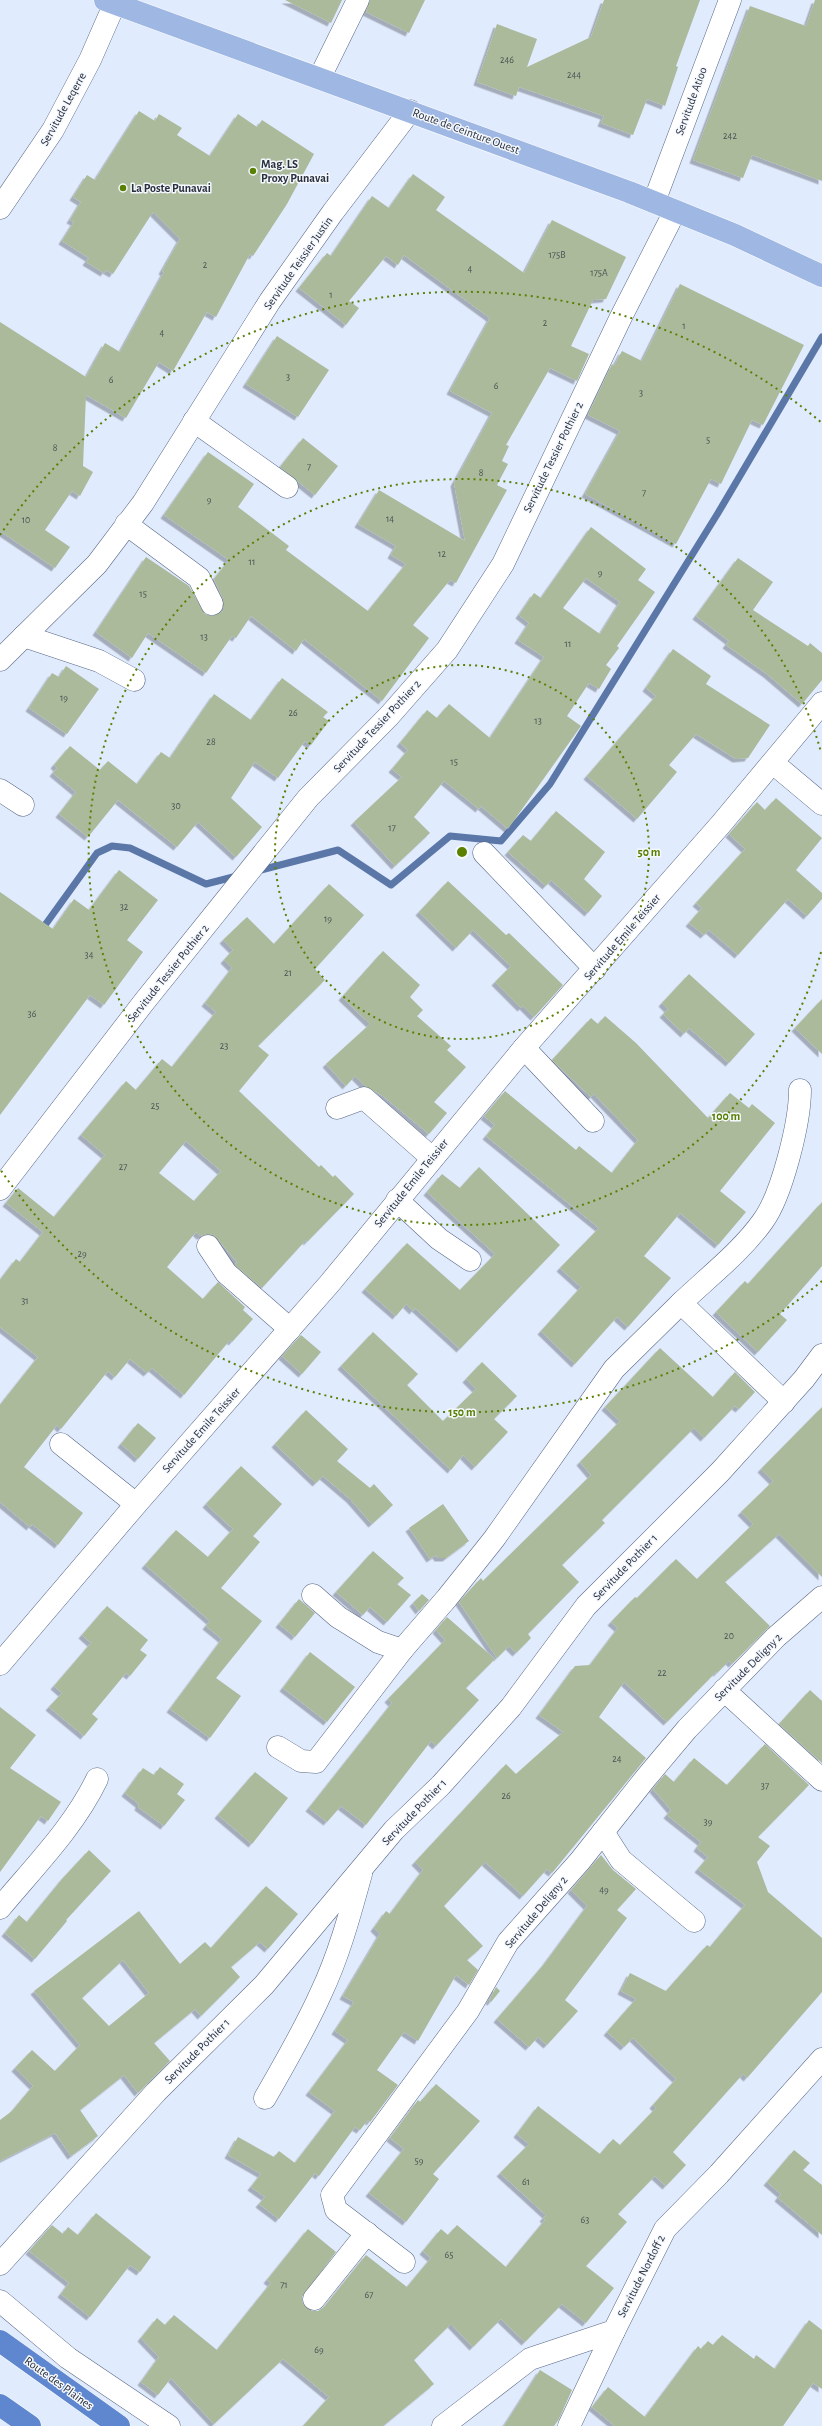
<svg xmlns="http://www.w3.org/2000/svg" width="822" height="2426" font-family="'Alegreya Sans',sans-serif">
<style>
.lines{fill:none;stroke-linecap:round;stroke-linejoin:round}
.stream{stroke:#5b77a8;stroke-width:7}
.building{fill:#abba9a;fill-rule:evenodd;filter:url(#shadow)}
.minor-casing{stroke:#596984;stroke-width:23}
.major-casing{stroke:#fff;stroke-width:23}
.highway-casing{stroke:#fff;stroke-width:23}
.minor{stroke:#fff;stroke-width:22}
.major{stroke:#9eb7e3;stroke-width:22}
.highway{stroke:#5e87d0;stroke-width:22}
.ring{fill:none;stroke:#598000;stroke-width:2;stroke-dasharray:2 4}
.poi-dot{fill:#598000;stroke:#f4f8fe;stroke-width:1.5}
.labels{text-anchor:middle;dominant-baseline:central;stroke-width:3;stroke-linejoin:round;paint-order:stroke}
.number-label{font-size:10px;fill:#4a5254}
.street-label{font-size:12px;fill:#29303c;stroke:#f4f8fe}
.poi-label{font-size:12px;font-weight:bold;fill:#29303c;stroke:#f4f8fe;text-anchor:start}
.centre{fill:#598000;stroke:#f4f8fe;stroke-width:2}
.ring-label{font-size:12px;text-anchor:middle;font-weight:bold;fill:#598000;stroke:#f4f8fe;stroke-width:3;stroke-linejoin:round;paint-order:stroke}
</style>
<defs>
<filter id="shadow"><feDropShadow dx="-3.5" dy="3.5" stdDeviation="0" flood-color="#0004"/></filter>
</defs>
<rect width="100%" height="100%" fill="#e0ebfe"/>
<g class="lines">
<g class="stream">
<polyline points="257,871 338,850 391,885 450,836 501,841 550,784 718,513 822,337"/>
<polyline points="40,932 97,853 112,846 130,848 206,884 237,876"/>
</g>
</g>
<g class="building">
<polygon points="285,0 344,0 342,0 331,23"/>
<polygon points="370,0 425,0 409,33 366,12"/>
<polygon points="604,0 700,0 676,66 678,67 665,106 647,99 633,135 601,123 604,116 519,87 516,96 477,82 497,24 537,39 527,67 591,37"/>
<polygon points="815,0 822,0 822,181 752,155 743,178 693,160 750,6 806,26"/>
<polygon points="139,111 155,121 159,114 182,128 177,135 210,156 238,114 257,127 262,120 314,154 287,204 253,256 250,254 216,317 207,312 173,371 159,362 126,418 86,395 83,466 93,472 80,496 72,491 45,530 70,547 55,568 0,531 0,322 86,377 105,343 120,352 164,272 162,271 180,239 153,212 113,274 106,270 104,273 86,262 89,258 62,241 74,222 70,220 81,202 73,197 87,175 95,180"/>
<polygon points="413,174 445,197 436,210 524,273 552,220 626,257 606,299 593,300 571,346 589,354 577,381 550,368 506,445 509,446 502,461 508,464 497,485 507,490 456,583 450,580 413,625 429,638 382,701 304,639 296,651 251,616 236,638 232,636 206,673 148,633 132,658 96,632 146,557 189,586 205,614 212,616 223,611 223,599 214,579 229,560 164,515 208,452 254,484 238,507 289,546 286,550 368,611 406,564 391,555 396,546 358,524 379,490 465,541 454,483 492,413 450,391 490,318 404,255 398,265 386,256 349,301 359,308 346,325 299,288 327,253 331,256 372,196 389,208"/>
<polygon points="680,284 804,345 763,425 752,420 721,484 711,479 676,544 585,494 620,431 588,415 612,364 614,366 622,351 642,361"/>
<polygon points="277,336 329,370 298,417 246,384"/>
<polygon points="303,438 338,466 315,495 280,467"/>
<path d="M591,527L646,569L638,580L655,592L617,646L619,648L606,665L611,669L599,689L589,683L567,716L581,726L508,829L481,806L479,809L444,781L414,817L430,833L395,866L354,822L402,777L392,769L408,750L400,743L427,710L437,718L449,704L490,738L544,657L518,640L529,623L519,615L534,593L541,598ZM586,578L620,602L600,634L563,608Z"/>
<polygon points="738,558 773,582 753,610 808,646 810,643 822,653 822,680 802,704 767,674 726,645 729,641 696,616"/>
<polygon points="673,649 711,676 706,684 770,725 748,758 736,759 696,734 669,765 677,772 637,819 587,776 656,696 646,688"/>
<polygon points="66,666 99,689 67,734 29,708 52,673 59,677"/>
<polygon points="282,678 328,712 323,717 329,721 311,745 305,741 278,778 255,762 231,798 262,827 236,857 198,822 177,847 118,800 88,837 59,814 76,792 53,773 57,768 54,765 70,746 100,770 108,761 137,784 161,752 170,758 214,694 251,720"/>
<polygon points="776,798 822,838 796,870 822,893 822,899 807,916 788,899 738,955 709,930 704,935 689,923 702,908 696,903 745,849 729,834 757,802 765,810"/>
<polygon points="556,811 605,852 584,879 602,896 588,913 551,880 546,886 508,852 523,835 531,841"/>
<polygon points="119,870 158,900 127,940 143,952 104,1005 90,995 0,1115 0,892 53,929 74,899 89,910"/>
<polygon points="448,881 506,935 509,933 563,985 534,1017 523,1006 521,1008 495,982 511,966 473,930 456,948 419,912"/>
<path d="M329,884L364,915L315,969L325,980L258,1046L269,1055L239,1091L319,1167L321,1165L333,1177L335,1175L354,1194L307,1242L306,1240L262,1288L235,1265L237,1262L214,1235L207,1234L200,1236L196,1232L167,1267L203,1299L218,1282L245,1307L243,1310L253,1319L232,1342L230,1340L184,1395L152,1368L147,1373L130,1359L115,1377L108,1371L61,1429L57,1425L24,1467L83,1513L58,1545L32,1524L30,1527L0,1502V1405L38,1357L0,1327V1280L16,1259L20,1262L43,1232L6,1203L18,1188L54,1217L105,1155L81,1135L126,1081L136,1090L162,1059L172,1067L216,1012L205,1003L232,968L224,960L233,950L223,940L247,917L274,944ZM186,1141L221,1171L194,1201L159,1173Z"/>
<polygon points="383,951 420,985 410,997 423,1010 417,1016 451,1046 447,1050 466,1067 434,1102 447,1113 429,1134 383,1096 365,1086 355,1076 346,1086 326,1064 370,1024 342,997"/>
<polygon points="689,974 755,1034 729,1063 689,1028 684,1034 663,1014 668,1009 662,1003"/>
<polygon points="822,999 822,1054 795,1028"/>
<polygon points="605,1016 636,1043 708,1118 730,1093 749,1108 752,1104 775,1123 720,1191 746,1212 718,1245 680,1213 644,1256 671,1278 628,1327 617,1317 575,1364 541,1331 581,1287 560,1268 599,1228 486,1136 495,1125 484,1116 505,1091 576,1150 579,1146 612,1173 638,1140 594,1094 591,1097 552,1060 591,1018 598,1024"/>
<polygon points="479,1167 560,1245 460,1349 415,1308 413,1311 406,1304 396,1316 365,1289 407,1243 460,1290 495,1254 427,1192 442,1174 460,1188"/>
<polygon points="822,1202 822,1266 780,1314 787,1320 758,1352 716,1312 745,1281 748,1284"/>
<polygon points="373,1332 418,1374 407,1385 443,1421 476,1389 466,1379 482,1362 517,1396 494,1419 508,1432 475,1467 463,1455 451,1470 341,1366"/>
<polygon points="301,1335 321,1352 302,1374 282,1356"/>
<polygon points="660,1348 713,1397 735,1372 755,1392 739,1409 735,1406 704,1438 694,1428 602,1520 605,1523 562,1565 579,1582 528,1634 531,1638 516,1653 509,1646 497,1658 459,1602 481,1578 483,1581 591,1475 580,1462 620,1421 605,1407"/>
<polygon points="822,1407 822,1577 779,1534 725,1582 770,1626 732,1664 729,1661 717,1673 716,1672 667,1722 624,1682 599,1717 646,1758 552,1873 547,1869 523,1896 485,1862 444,1906 483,1946 467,1960 478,1970 469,1985 456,1975 418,2041 404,2032 377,2070 398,2085 370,2122 368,2120 360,2130 355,2127 319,2176 315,2173 279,2219 259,2204 265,2197 251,2187 261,2174 228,2155 238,2137 274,2157 279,2151 295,2163 335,2111 309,2092 348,2040 335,2031 354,2002 343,1996 380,1934 374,1928 386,1911 390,1914 423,1870 415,1862 506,1764 516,1774 563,1732 539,1715 575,1666 590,1665 618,1628 611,1622 635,1597 637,1598 676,1559 697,1579 753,1524 741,1512 773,1481 761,1469"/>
<polygon points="306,1410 348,1449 337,1461 370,1488 374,1484 393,1505 372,1524 350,1499 323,1476 316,1483 275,1444"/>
<polygon points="138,1423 156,1438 138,1459 121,1444"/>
<polygon points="241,1466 282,1504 253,1536 260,1542 221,1588 262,1621 216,1678 241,1696 210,1738 170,1709 222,1639 206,1626 210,1621 145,1565 176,1530 208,1557 233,1529 206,1504"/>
<polygon points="443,1504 469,1541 446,1558 438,1558 436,1555 430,1559 409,1528"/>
<polygon points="373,1551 404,1578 397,1584 411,1595 387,1622 370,1607 363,1615 336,1592"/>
<polygon points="422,1594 429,1600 419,1611 413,1603"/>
<polygon points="299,1599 315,1613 295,1637 279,1624"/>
<polygon points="107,1606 148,1640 140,1650 147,1655 130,1676 126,1673 92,1714 98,1719 84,1736 49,1707 62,1693 54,1686 91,1643 82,1635"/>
<polygon points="447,1617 495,1659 466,1688 479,1700 436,1746 431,1741 366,1825 341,1806 327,1822 309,1808 392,1703 388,1699 445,1640 436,1630"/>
<polygon points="310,1652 355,1687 327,1722 283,1688"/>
<polygon points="810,1690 822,1701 822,1763 779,1724"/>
<polygon points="0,1707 36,1735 10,1768 61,1802 48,1821 41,1816 0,1872"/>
<polygon points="765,1744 809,1785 758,1837 770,1846 757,1862 768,1892 822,1938 822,1992 747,2078 743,2074 673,2152 686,2165 666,2186 655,2176 618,2214 627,2222 586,2266 614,2288 586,2323 562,2304 525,2342 501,2319 473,2347 451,2324 414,2360 434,2384 383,2426 303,2426 329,2397 283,2359 214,2424 171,2378 158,2395 141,2382 159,2357 141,2338 157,2318 165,2325 174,2315 217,2350 271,2283 267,2280 308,2229 336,2252 302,2297 303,2304 312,2311 318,2311 324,2307 366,2255 407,2287 431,2258 423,2251 441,2229 448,2235 457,2225 506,2267 545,2220 543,2218 546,2215 500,2173 529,2144 517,2134 538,2106 600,2154 613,2139 620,2145 656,2108 653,2105 676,2079 633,2038 624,2047 607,2032 636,1999 621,1991 630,1973 666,1991 707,1945 710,1947 745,1905 698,1869 708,1857 697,1848 701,1842 667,1815 671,1810 653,1789 665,1774 674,1782 694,1758 727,1785"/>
<polygon points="160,1767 184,1784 177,1794 185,1800 164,1826 138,1807 139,1804 125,1793 143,1768 154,1775"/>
<polygon points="255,1772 288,1798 252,1844 218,1815"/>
<polygon points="89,1850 111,1871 66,1920 67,1921 35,1959 5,1933 19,1915 27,1922 63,1878"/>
<polygon points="601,1855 613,1870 636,1889 617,1910 627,1918 565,2000 578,2011 547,2045 538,2037 529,2047 497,2019 545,1963 587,1906 571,1890"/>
<path d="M266,1886L298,1914L268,1949L260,1942L231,1967L240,1977L201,2016L195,2009L154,2043L170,2061L138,2093L124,2075L80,2110L98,2136L71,2156L55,2133L0,2161V2120L12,2111L33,2086L15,2068L32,2050L55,2071L80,2045L34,1991L139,1911L180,1964L205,1942L211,1948ZM123,1960L149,1993L109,2026L82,1998Z"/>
<polygon points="496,1987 500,1991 491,2002 489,2001"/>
<polygon points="436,2084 480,2121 433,2174 439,2179 406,2222 369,2193 404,2149 390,2138 418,2100 420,2102"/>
<polygon points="794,2150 810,2163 803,2170 822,2185 822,2235 778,2198 781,2194 767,2182"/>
<polygon points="96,2213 151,2257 140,2272 130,2265 90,2317 61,2294 69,2283 29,2251 52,2225 63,2234 68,2227 78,2235"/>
<polygon points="809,2320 822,2330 822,2389 813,2383 783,2426 615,2426 592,2407 608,2387 645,2417 698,2346 701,2349 708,2341 713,2345 722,2335 754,2359 756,2355 775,2369"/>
<polygon points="540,2370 572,2390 559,2419 554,2426 504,2426"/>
</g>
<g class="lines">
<g class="minor-casing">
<g id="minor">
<polyline points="320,77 358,0"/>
<polyline points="654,202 730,0"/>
<polyline points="0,208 53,130 90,60 115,3"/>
<polyline points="194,421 287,487"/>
<polyline points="126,524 199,578 212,604"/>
<polyline points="24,636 99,661 134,680"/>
<polyline points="0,660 97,564 143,503 270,301 333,212 410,111"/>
<polyline points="773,763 822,804"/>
<polyline points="0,790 23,805"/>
<polyline points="484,853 595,969"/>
<polyline points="524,1048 593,1121"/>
<polyline points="337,1108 364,1098 432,1158"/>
<polyline points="0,1189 144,1002 308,798 389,716 447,650 503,564 620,319 675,211"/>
<polyline points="397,1200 439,1239 470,1260"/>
<polyline points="208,1246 226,1273 290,1329"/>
<path d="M681,1303C708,1277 741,1252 763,1221C782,1195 800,1122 800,1090"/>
<polyline points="61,1444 136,1504"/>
<polyline points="313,1595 338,1617 378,1642 402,1650"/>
<polyline points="0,1664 138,1502 330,1283 524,1048 721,824 822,703"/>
<polyline points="724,1690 822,1780"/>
<polyline points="278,1747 301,1761 316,1762 402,1650 447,1598 494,1539 614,1369 681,1303 784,1402"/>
<polyline points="603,1832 621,1860 694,1921"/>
<path d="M0,1908C34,1867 74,1827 97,1779"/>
<path d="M265,2098C285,2063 305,2029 321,1993C339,1955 350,1914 361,1874"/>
<polyline points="404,2262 336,2210 332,2195 468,2011 508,1942 580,1861 645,1779 687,1729 776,1637 822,1597"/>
<polyline points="0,2264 156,2092 264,1985 394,1830 441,1785 511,1707 586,1606 720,1472 804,1379 822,1355"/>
<polyline points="314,2299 367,2233"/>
<polyline points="0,2301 68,2358 169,2426"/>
<polyline points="443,2426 530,2359 614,2331 665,2229 719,2174 822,2059"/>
<polyline points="569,2426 614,2331"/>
</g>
</g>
<g class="major-casing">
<polyline id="major" points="105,0 629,192 735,235 822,276"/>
</g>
<g class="highway-casing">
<g id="highway">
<polyline points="0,2341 119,2426"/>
<polyline points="0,2405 30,2426"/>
</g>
</g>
<use href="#minor" class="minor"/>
<use href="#major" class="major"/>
<use href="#highway" class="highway"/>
</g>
<g class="ring">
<circle cx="462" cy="852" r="187"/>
<path d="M821 952A373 373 0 1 1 821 752"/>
<path d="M822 1281A560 560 0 0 1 0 1169M0 535A560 560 0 0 1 822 423"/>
</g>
<g class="poi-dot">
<circle cx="253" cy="171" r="4"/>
<circle cx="123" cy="188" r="4"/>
</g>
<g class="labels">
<g class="number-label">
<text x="507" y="60">246</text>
<text x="574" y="75">244</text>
<text x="730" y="136">242</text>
<text x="557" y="255">175B</text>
<text x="205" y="265">2</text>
<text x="470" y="269">4</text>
<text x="599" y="273">175A</text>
<text x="331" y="295">1</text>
<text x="545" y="323">2</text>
<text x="684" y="326">1</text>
<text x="162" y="333">4</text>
<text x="288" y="377">3</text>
<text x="111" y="380">6</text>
<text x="496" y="386">6</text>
<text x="641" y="393">3</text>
<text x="708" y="440">5</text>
<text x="55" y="448">8</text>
<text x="309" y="467">7</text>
<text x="481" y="473">8</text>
<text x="644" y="493">7</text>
<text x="209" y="500">9</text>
<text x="390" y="519">14</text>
<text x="26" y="520">10</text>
<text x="442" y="554">12</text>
<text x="252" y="562">11</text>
<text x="600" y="573">9</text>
<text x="143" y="594">15</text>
<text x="204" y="637">13</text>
<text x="568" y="644">11</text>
<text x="64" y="698">19</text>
<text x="293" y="713">26</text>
<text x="538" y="721">13</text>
<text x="211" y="742">28</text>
<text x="454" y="762">15</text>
<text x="176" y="806">30</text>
<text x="392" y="828">17</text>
<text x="124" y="907">32</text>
<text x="328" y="919">19</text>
<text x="89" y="955">34</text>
<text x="288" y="973">21</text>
<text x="32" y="1014">36</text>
<text x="224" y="1046">23</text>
<text x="155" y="1106">25</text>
<text x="123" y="1167">27</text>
<text x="82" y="1254">29</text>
<text x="25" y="1301">31</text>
<text x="729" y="1636">20</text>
<text x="662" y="1673">22</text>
<text x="617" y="1759">24</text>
<text x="765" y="1786">37</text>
<text x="506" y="1796">26</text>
<text x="708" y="1822">39</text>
<text x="604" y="1890">49</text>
<text x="419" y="2161">59</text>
<text x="526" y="2182">61</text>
<text x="585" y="2220">63</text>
<text x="449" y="2255">65</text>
<text x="284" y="2285">71</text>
<text x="369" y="2295">67</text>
<text x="319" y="2350">69</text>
</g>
<g class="street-label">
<text transform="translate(691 101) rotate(-70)">Servitude Atioo</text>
<text transform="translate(63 109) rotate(-61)">Servitude Leqerre</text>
<text transform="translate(466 131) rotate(20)">Route de Ceinture Ouest</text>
<text transform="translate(298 263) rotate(-55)">Servitude Teissier Justin</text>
<text transform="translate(553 457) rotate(-64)">Servitude Tessier Pothier 2</text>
<text transform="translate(377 726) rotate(-47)">Servitude Tessier Pothier 2</text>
<text transform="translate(622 937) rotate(-49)">Servitude Emile Teissier</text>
<text transform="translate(168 973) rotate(-51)">Servitude Tessier Pothier 2</text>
<text transform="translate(411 1183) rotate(-51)">Servitude Emile Teissier</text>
<text transform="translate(201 1430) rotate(-48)">Servitude Emile Teissier</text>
<text transform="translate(625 1567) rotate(-46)">Servitude Pothier 1</text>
<text transform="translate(748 1667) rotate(-45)">Servitude Deligny 2</text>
<text transform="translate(414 1812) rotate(-46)">Servitude Pothier 1</text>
<text transform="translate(536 1912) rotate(-50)">Servitude Deligny 2</text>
<text transform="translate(197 2051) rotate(-45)">Servitude Pothier 1</text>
<text transform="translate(641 2276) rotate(-63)">Servitude Nordoff 2</text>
<text transform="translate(59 2383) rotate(36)">Route des Plaines</text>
</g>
<g class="poi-label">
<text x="261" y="164">Mag. LS<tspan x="261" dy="14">Proxy Punavai</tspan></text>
<text x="131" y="188">La Poste Punavai</text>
</g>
</g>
<circle cx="462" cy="852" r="6" class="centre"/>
<g class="ring-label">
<text x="649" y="856">50 m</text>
<text x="726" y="1120">100 m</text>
<text x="462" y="1416">150 m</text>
</g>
</svg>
